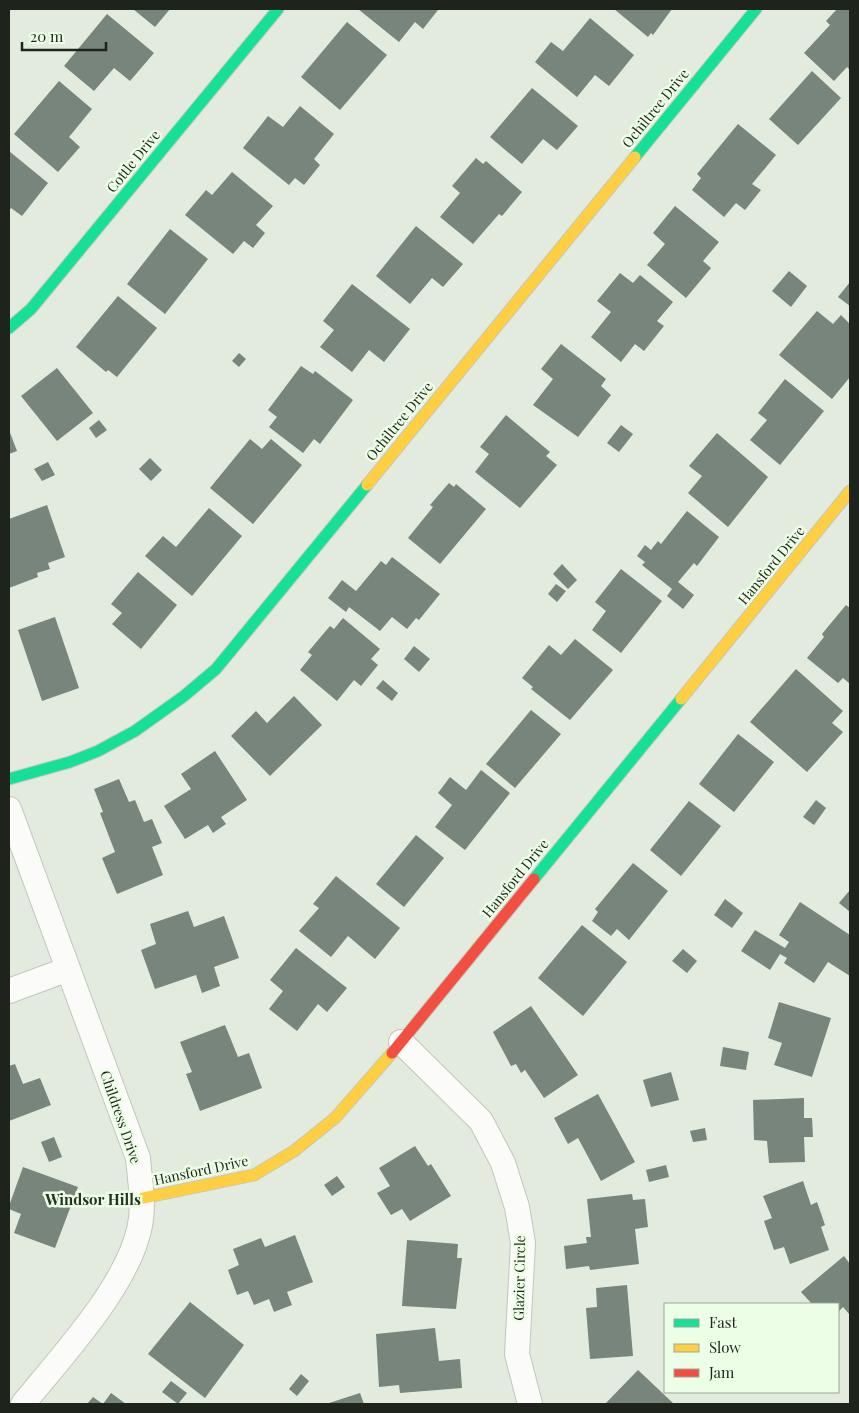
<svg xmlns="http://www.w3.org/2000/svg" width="859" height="1413" font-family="'Playfair Display',serif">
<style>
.building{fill:#77857c}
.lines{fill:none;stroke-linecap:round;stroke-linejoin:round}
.street-casing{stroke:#c0c7bd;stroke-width:26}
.fast-casing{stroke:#c0c7bd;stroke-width:13}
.slow-casing{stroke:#c0c7bd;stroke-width:13}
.jam-casing{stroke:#c0c7bd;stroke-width:13}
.street{stroke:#fbfcfa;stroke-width:24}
.fast{stroke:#16e098;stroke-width:11}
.slow{stroke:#ffcf43;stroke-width:11}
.jam{stroke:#f24e42;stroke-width:11}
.labels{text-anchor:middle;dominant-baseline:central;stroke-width:5;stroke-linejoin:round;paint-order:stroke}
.street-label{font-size:14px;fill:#1e241b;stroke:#edfee6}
.neighbourhood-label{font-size:15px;font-weight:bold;fill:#25321f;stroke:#edfee6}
</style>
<rect width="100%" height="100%" fill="#e2ebde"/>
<g class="building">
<polygon points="133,9 170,9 155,27"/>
<polygon points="358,9 437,9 438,10 423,29 415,22 399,42"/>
<polygon points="614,9 672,9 653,35 651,33 648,37"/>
<polygon points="837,9 850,9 850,70 847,67 834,81 804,53 830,25 826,21"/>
<polygon points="107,14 154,53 130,81 114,68 94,91 64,66"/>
<polygon points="590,18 634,55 609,86 595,75 577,97 535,62 551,42 563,51"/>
<polygon points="347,22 387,55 340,110 301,77"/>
<polygon points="812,71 841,98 798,145 769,119"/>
<polygon points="59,81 92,109 69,137 80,147 58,172 14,134"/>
<polygon points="532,88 578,126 557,150 543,139 522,164 490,137"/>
<polygon points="300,106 334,134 314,159 320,165 304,185 295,178 289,185 243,148 268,116 283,127"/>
<polygon points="738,124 776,155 752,184 761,190 745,210 736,203 724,217 692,190 701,178 697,174"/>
<polygon points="9,151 48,183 22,216 11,208 9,211"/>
<polygon points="476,158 483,164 486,161 522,192 502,216 499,214 473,244 440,217 460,193 452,186"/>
<polygon points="232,172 273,206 256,225 265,233 253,248 244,241 233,254 185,215 206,190 212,195"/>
<polygon points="675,206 719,242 703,261 711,268 686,298 647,265 665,244 653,233"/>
<polygon points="416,226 463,264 443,287 432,278 410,304 376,276"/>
<polygon points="170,229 208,259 165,314 127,284"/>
<polygon points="789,271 807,286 791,307 772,291"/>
<polygon points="620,273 633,283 640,275 673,302 657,321 664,326 644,351 635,344 621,362 591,337 611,312 597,301"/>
<polygon points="850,282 850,306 838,297"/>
<polygon points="352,284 410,329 384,362 369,350 352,372 320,347 334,330 323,321"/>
<polygon points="118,296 157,328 117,377 108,370 106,372 76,347"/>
<polygon points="817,311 833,324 841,315 850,324 850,377 832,399 779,355"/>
<polygon points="561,344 606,379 601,386 611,395 578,437 533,405 553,379 541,369"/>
<polygon points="239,353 246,359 239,367 232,361"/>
<polygon points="301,366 313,374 315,371 353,400 320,444 314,439 303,453 269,427 277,417 268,410"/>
<polygon points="57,368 93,413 57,441 21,396"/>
<polygon points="785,379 824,411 780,465 750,440 767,420 758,413"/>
<polygon points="506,415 550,452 546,456 557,465 520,508 475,472 489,454 480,447"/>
<polygon points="99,420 107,430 96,438 89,428"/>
<polygon points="621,425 633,434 619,452 607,443"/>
<polygon points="9,430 17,451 9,454"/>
<polygon points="717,433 768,477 728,527 688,493 702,476 689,466"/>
<polygon points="250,439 262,449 271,439 302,465 253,524 210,488"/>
<polygon points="150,458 162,470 151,481 139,469"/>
<polygon points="48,462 55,475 42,481 34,469"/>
<polygon points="449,483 454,487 456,484 486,509 440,564 408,538 433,507 430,505"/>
<polygon points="47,505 65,557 48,563 50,569 37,573 38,577 9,588 9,519"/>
<polygon points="209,508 242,536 192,596 145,556 163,536 176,547"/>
<polygon points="687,511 719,537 697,566 694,563 678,582 694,595 683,609 667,596 672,589 642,565 645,562 637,556 645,545 651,550 658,541 661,544"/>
<polygon points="392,557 440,594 419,620 416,618 407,629 392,617 380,631 349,607 346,612 328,598 342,580 356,591 381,561 386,565"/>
<polygon points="562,564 577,580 568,589 553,574"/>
<polygon points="621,569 662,601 621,653 592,630 606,611 595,602"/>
<polygon points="138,572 177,605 141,649 112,624 122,613 111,604"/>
<polygon points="556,584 566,591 557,602 548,594"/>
<polygon points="846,605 850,608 850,684 843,678 838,683 807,658 824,637 822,634"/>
<polygon points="55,617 79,688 42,701 18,630"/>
<polygon points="343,618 380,649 371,659 378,665 361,686 354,680 337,701 300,670 312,655 308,652 330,626 334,629"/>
<polygon points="575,639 613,670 570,720 531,689 533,687 522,678 549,645 561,655"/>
<polygon points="414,646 430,659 419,672 404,659"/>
<polygon points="796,669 843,711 832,723 843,732 807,772 750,722"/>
<polygon points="383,680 398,693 392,701 376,688"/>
<polygon points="294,696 322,725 270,776 231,736 256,711 267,723"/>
<polygon points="531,710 561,734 515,788 486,764"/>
<polygon points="738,734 774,762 734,812 699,784"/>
<polygon points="215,751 247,800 221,817 226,824 213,833 208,825 185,839 164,806 191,789 181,774"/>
<polygon points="481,770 510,793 465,850 435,827 452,805 438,793 450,777 466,790"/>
<polygon points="119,779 129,802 135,800 144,822 152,819 162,843 152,847 163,875 117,894 102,858 115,852 100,813 103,812 94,789"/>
<polygon points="816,800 826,808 814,825 803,817"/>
<polygon points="689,801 721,826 681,876 650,850"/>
<polygon points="416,835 444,858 404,907 376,884"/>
<polygon points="633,863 668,891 629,940 617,929 611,936 592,921 598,912 595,909"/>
<polygon points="336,876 400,928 375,959 348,936 331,957 299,931 319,908 313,904"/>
<polygon points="850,890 850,912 839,903"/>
<polygon points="725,899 743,913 732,928 714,915"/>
<polygon points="800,902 850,935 850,976 828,962 814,983 784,963 787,958 780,954 770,970 741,951 755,930 785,948 789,942 779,935"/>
<polygon points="188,911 194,927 224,916 239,958 214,967 220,986 202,993 196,975 155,989 141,950 156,944 150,924"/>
<polygon points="582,925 627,962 583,1016 538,978"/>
<polygon points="296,948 347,988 327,1012 318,1004 297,1031 269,1009 283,991 270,980"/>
<polygon points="683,949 697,961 687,973 672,961"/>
<polygon points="779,1002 831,1018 812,1077 774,1065 782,1043 768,1038"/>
<polygon points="531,1006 578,1075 544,1098 525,1070 521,1073 516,1064 511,1066 493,1032"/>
<polygon points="225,1025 238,1057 249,1053 262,1088 200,1111 186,1074 192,1072 180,1042"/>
<polygon points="723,1047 749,1052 746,1070 720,1066"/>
<polygon points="15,1064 23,1084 40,1078 51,1105 9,1121 9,1066"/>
<polygon points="671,1072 679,1100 651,1107 643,1080"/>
<polygon points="598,1094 635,1162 601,1181 578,1138 568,1144 554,1118"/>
<polygon points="804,1098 804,1118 812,1118 813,1137 804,1137 805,1162 769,1163 767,1141 754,1140 753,1100"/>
<polygon points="705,1128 707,1140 693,1142 690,1131"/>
<polygon points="54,1137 62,1157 49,1162 41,1142"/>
<polygon points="415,1146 428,1166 431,1164 451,1196 410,1221 402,1209 391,1215 377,1193 390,1186 379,1168"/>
<polygon points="666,1165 669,1177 649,1182 646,1170"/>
<polygon points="23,1167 78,1187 55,1248 14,1233 21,1214 9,1209 9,1206"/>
<polygon points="337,1176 345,1187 332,1196 324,1185"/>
<polygon points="803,1181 811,1205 817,1202 825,1225 821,1227 829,1250 790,1264 784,1247 774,1250 764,1221 772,1218 763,1196"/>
<polygon points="632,1194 633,1200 645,1199 648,1227 635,1229 639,1264 590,1270 589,1266 566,1269 564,1246 587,1243 586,1237 591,1237 587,1199"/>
<polygon points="295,1235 313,1282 287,1292 292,1305 274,1312 269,1299 254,1305 248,1291 237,1295 228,1270 239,1265 233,1249 261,1238 265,1247"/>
<polygon points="407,1240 458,1244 457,1258 462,1258 456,1309 402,1306"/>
<polygon points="844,1256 850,1264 850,1315 843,1307 838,1312 838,1304 812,1304 801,1292"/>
<polygon points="627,1285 633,1356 590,1359 586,1308 597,1307 596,1288"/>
<polygon points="190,1302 244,1345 205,1398 148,1354"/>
<polygon points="435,1328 439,1361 460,1359 462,1388 400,1393 399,1385 379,1387 376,1334"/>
<polygon points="638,1370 674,1404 605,1404"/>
<polygon points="301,1374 309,1381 297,1396 289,1389"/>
<polygon points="171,1381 187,1393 178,1404 162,1392"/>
<polygon points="111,1393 126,1404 87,1404 93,1397 103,1404"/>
<polygon points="360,1393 364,1404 326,1404"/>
</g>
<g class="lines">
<g class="street-casing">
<g id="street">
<path d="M9,809L138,1158C140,1183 145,1206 139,1230C125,1289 61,1357 23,1404"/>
<polyline points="9,991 68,969"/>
<polyline points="401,1042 481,1121 503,1163 517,1207 523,1243 517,1354 530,1404"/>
</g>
</g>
<g class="fast-casing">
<g id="fast">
<polyline points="635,157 756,9"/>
<polyline points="9,328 31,309 278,9"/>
<polyline points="9,779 70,762 98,751 135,731 184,696 216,669 367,485"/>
<polyline points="534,879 681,699"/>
</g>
</g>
<g class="slow-casing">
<g id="slow">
<polyline points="367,485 635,157"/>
<polyline points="681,699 850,491"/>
<polyline points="143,1198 254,1175 294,1151 335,1118 392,1053"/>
</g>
</g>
<g class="jam-casing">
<polyline id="jam" points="392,1053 534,879"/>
</g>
<use href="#street" class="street"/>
<use href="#fast" class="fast"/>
<use href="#slow" class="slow"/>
<use href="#jam" class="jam"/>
</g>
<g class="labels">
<g class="street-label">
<text transform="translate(655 108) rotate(-51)">Ochiltree Drive</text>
<text transform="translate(133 161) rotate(-51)">Cottle Drive</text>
<text transform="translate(399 421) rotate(-51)">Ochiltree Drive</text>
<text transform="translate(771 565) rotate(-51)">Hansford Drive</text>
<text transform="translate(515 878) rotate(-51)">Hansford Drive</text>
<text transform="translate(121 1117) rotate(71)">Childress Drive</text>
<text transform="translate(201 1170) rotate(-12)">Hansford Drive</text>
<text transform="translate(519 1278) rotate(-89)">Glazier Circle</text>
</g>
<g class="neighbourhood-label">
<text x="93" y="1199">Windsor Hills</text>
</g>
</g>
<rect width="859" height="1413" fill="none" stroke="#1e241b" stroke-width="20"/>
<rect x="664" y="1303" width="175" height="90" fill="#edfee6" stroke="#9aa795"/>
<rect x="674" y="1319" width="25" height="8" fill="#16e098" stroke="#9aa795"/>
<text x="709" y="1328" font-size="15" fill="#1e241b">Fast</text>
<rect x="674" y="1344" width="25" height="8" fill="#ffcf43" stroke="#9aa795"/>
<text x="709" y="1353" font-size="15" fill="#1e241b">Slow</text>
<rect x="674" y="1369" width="25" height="8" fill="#f24e42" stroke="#9aa795"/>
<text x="709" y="1378" font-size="15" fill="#1e241b">Jam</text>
<path d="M22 42v8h84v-8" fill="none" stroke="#1e241b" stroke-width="2.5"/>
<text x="30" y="42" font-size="15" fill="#1e241b" stroke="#edfee6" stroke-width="4" paint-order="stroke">20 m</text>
</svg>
